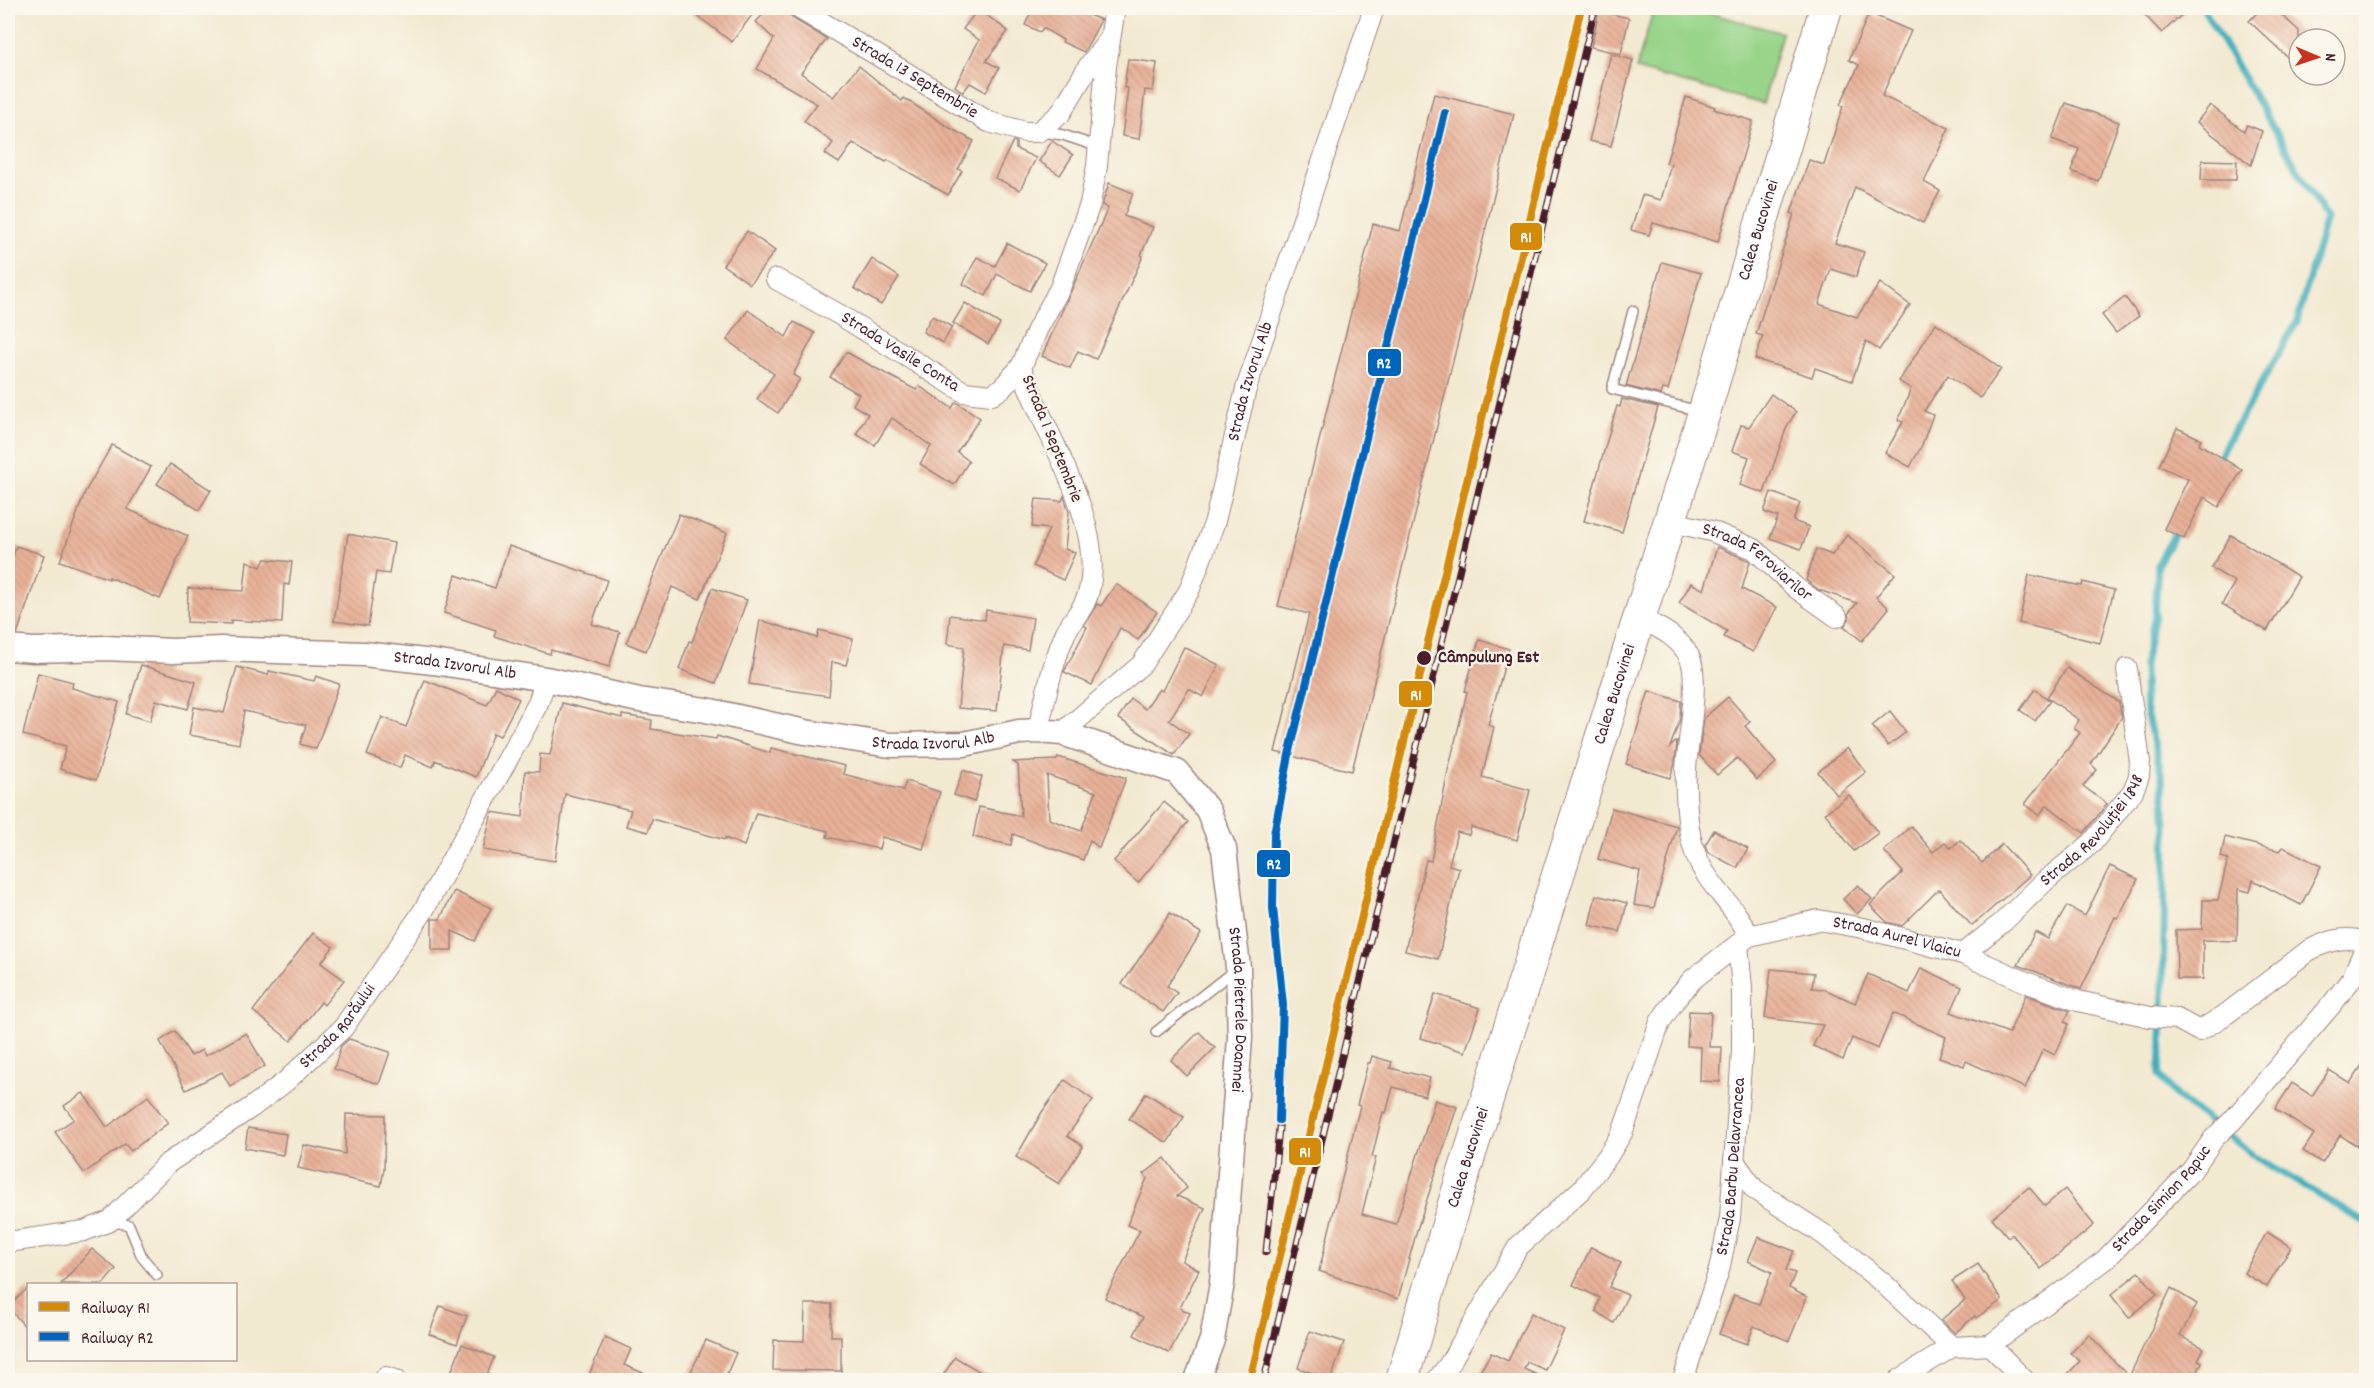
<svg xmlns="http://www.w3.org/2000/svg" width="2374" height="1388" font-family="Dekko,sans-serif">
<style>
.grass{fill:#98d489;stroke:#717a5a;stroke-width:1.5}
.lines{fill:none;stroke-linecap:round;stroke-linejoin:round}
.stream{stroke:#40afbc;stroke-width:7}
.building{fill:url(#building-back-hatch);fill-rule:evenodd}
.service-casing{stroke:#9e847e;stroke-width:12}
.minor-casing{stroke:#9e847e;stroke-width:22}
.tertiary-casing{stroke:#9e847e;stroke-width:27}
.trunk-casing{stroke:#9e847e;stroke-width:34}
.service{stroke:#fff;stroke-width:9}
.minor{stroke:#fff;stroke-width:20}
.tertiary{stroke:#fff;stroke-width:24}
.trunk{stroke:#fff;stroke-width:32}
.rail-casing{stroke:#4a1f2b;stroke-width:7}
.rail{stroke:#fbf7ec;stroke-width:4.5;stroke-dasharray:14;stroke-linecap:butt}
.rail-1-casing{stroke:#fbf7ec;stroke-width:12}
.rail-2-casing{stroke:#fbf7ec;stroke-width:12}
.rail-1{stroke:#d48b09;stroke-width:8}
.rail-2{stroke:#0065bd;stroke-width:8}
.stop-dot{fill:#4a1f2b;stroke:#fbf7ec;stroke-width:2}
.labels{text-anchor:middle;dominant-baseline:central;stroke-width:4.5;stroke-linejoin:round;paint-order:stroke}
.street-label{font-size:18px;fill:#4a1f2b;stroke:#fbf7ec}
.stop-label{font-size:18px;font-weight:bold;fill:#4a1f2b;stroke:#fbf7ec;text-anchor:start}
.line-badge{stroke:#fbf7ec;stroke-width:2}
.badge-label{font-size:16px;text-anchor:middle;font-weight:bold;fill:#fff}
</style>
<defs>
<pattern id="building-back-hatch" width="6" height="6" patternUnits="userSpaceOnUse" patternTransform="scale(1.5)"><rect width="6" height="6" fill="#e8b198"/><path d="M-1 5l2 2M0 0l6 6M5-1l2 2" fill="none" stroke="#c89883"/></pattern>
</defs>
<rect width="100%" height="100%" fill="#fbf7ec"/>
<filter id="ink" filterUnits="userSpaceOnUse"><feTurbulence type="fractalNoise" baseFrequency=".0167" numOctaves="2"/><feDisplacementMap in="SourceGraphic" scale="12" xChannelSelector="R" yChannelSelector="G"/><feConvolveMatrix kernelMatrix="1 2 1 2 8 2 1 2 1" color-interpolation-filters="sRGB"/></filter>
<filter id="wash" filterUnits="userSpaceOnUse"><feTurbulence type="fractalNoise" baseFrequency=".008" numOctaves="4" result="noise"/><feDisplacementMap in="SourceGraphic" scale="24" xChannelSelector="R" yChannelSelector="G"/><feGaussianBlur stdDeviation="1.35" result="paint"/><feColorMatrix in="noise" values="0 0 0 0 0 0 0 0 0 0 0 0 0 0 0 0 0 1.4 0 .05"/><feComposite in="paint" operator="in"/></filter>
<g filter="url(#wash)">
<rect width="100%" height="100%" fill="#f2e9d1"/>
<polygon class="grass" points="1654,8 1691,8 1782,33 1763,104 1636,69"/>
<g class="lines">
<g class="stream">
<polyline points="2203,8 2326,218 2297,322 2215,463"/>
<polyline points="2178,528 2158,564 2155,616 2144,664 2145,707 2162,776 2166,824 2162,1043 2159,1075 2177,1097 2262,1161 2366,1223"/>
</g>
</g>
<g id="blocks">
<g class="building">
<polygon points="687,8 742,8 752,15 732,42"/>
<polygon points="769,8 786,8 792,18 827,39 801,73 833,97 859,66 902,101 904,98 950,128 974,141 958,169 962,171 948,195 888,160 886,162 853,143 839,163 825,154 833,143 804,121 817,104 757,69 774,39 756,22"/>
<polygon points="1033,8 1072,8 1101,20 1084,52 1062,42 1063,40 1043,28 1040,32 1025,25"/>
<polygon points="2138,8 2189,8 2162,33"/>
<polygon points="2262,8 2274,8 2299,31 2299,68 2249,21"/>
<polygon points="978,9 1008,31 986,61 999,68 986,92 970,83 963,92 955,86 979,40 963,29"/>
<polygon points="1599,11 1629,18 1621,54 1591,47"/>
<polygon points="1869,13 1911,31 1882,96 1949,128 1924,182 1940,191 1923,223 1855,187 1835,243 1864,252 1856,277 1831,269 1819,304 1857,317 1880,283 1910,305 1879,350 1866,341 1852,381 1815,368 1812,377 1755,359 1763,336 1756,334 1794,214 1791,213 1809,160 1824,165 1843,106 1840,105 1859,65 1849,60"/>
<polygon points="1611,54 1633,60 1611,146 1589,141"/>
<polygon points="1128,59 1157,63 1153,91 1145,90 1139,139 1122,136 1128,88 1124,88"/>
<polygon points="1434,94 1514,114 1352,771 1275,752 1309,614 1278,606 1373,224 1400,231"/>
<polygon points="1686,97 1715,107 1714,109 1753,121 1718,242 1653,223 1649,235 1631,230 1642,195 1661,200 1671,164 1666,163"/>
<polygon points="2066,103 2119,122 2098,181 2071,171 2079,149 2052,139"/>
<polygon points="2210,105 2244,131 2247,125 2262,131 2251,165 2197,122"/>
<polygon points="1013,141 1016,142 1016,149 1036,158 1020,190 995,178"/>
<polygon points="1052,141 1073,155 1060,175 1039,161"/>
<polygon points="2202,160 2237,161 2236,180 2201,180"/>
<polygon points="1109,183 1133,193 1124,216 1153,227 1141,255 1143,256 1096,359 1078,351 1070,368 1042,356 1108,208 1102,205"/>
<polygon points="747,231 775,251 750,284 723,265"/>
<polygon points="1007,243 1045,263 1030,291 997,274 986,296 963,284 977,257 995,266"/>
<polygon points="872,259 899,277 881,305 854,288"/>
<polygon points="1662,262 1701,273 1668,390 1663,389 1661,395 1626,386"/>
<polygon points="2125,297 2139,316 2116,333 2102,315"/>
<polygon points="965,303 1000,324 988,344 953,323"/>
<polygon points="748,310 786,337 794,322 815,333 793,375 800,379 778,413 757,399 774,374 727,340"/>
<polygon points="932,316 952,327 943,343 923,332"/>
<polygon points="1936,323 2001,369 1980,398 1948,375 1924,411 1933,415 1922,445 1910,467 1885,453 1903,422 1898,420 1911,389 1899,381"/>
<polygon points="846,352 916,390 919,386 952,408 956,402 980,418 957,452 969,461 954,485 920,464 931,446 892,418 875,445 856,434 868,414 853,405 859,394 830,377"/>
<polygon points="1771,394 1796,412 1787,426 1764,493 1740,485 1749,457 1732,451 1741,425 1749,427"/>
<polygon points="1622,399 1658,407 1622,532 1584,521 1617,406 1620,407"/>
<polygon points="2177,428 2201,439 2199,444 2242,470 2219,507 2204,497 2184,539 2164,529 2188,479 2159,466"/>
<polygon points="112,445 151,467 127,509 188,536 160,599 109,577 109,579 60,561 85,492"/>
<polygon points="170,464 211,490 199,510 157,484"/>
<polygon points="1771,492 1800,503 1793,521 1809,527 1801,549 1770,538 1778,517 1764,512"/>
<polygon points="1064,496 1069,512 1065,549 1075,553 1063,580 1033,566 1049,529 1032,527 1036,499 1062,501"/>
<polygon points="679,514 727,533 700,599 672,587 646,651 626,643"/>
<polygon points="348,534 394,543 389,574 376,572 368,626 334,621"/>
<polygon points="1847,535 1895,574 1876,597 1889,608 1862,641 1844,626 1849,619 1848,614 1857,603 1819,590 1806,580 1816,549 1832,555"/>
<polygon points="2231,535 2299,577 2267,631 2222,604 2235,582 2211,568"/>
<polygon points="16,546 44,555 17,634 8,634 8,573"/>
<polygon points="509,546 607,580 592,624 620,632 609,667 551,650 550,654 494,636 496,630 444,613 456,575 495,588"/>
<polygon points="1717,547 1750,561 1742,589 1777,607 1753,652 1724,637 1727,631 1679,603 1691,583 1704,590"/>
<polygon points="265,559 292,562 289,585 284,584 282,623 231,620 231,624 187,622 188,588 244,591 247,561 261,567"/>
<polygon points="2029,575 2082,586 2083,582 2114,590 2100,643 2019,623"/>
<polygon points="1116,584 1157,612 1138,640 1120,628 1092,685 1064,672 1087,627 1084,625 1097,604 1101,606"/>
<polygon points="712,588 747,600 716,683 679,669 689,641 692,642"/>
<polygon points="986,610 1033,618 1028,650 1004,646 997,711 958,708 964,647 947,644 950,615 985,620"/>
<polygon points="760,620 817,638 819,630 853,639 846,665 832,662 829,696 749,684"/>
<polygon points="1479,640 1509,649 1488,725 1494,727 1482,777 1530,790 1517,840 1471,827 1469,835 1457,832 1449,865 1459,868 1438,959 1405,951 1426,860 1431,861 1448,771 1467,692 1465,691"/>
<polygon points="1184,647 1219,665 1203,697 1189,689 1169,720 1189,734 1174,755 1118,718 1131,699 1145,709 1159,689 1162,691"/>
<polygon points="141,665 196,682 188,709 156,700 150,721 126,714"/>
<polygon points="237,667 268,675 269,671 314,681 316,676 339,684 316,749 300,744 306,725 244,711 239,744 189,735 194,707 224,713"/>
<polygon points="2067,668 2119,702 2122,717 2091,764 2097,770 2083,786 2107,804 2084,833 2047,805 2039,815 2025,804 2080,733 2074,728 2079,720 2047,697"/>
<polygon points="38,673 73,682 72,688 119,702 96,780 60,769 66,746 23,735"/>
<polygon points="425,680 487,705 496,687 519,699 500,736 493,733 476,777 435,760 433,767 405,755 400,768 367,755 382,717 406,727"/>
<polygon points="2035,689 2050,701 2035,721 2020,710"/>
<polygon points="1649,691 1681,701 1680,719 1670,747 1677,741 1675,763 1670,778 1626,764"/>
<polygon points="1728,697 1750,722 1745,726 1776,763 1757,780 1737,758 1717,775 1699,755 1704,718"/>
<polygon points="562,703 622,718 622,715 652,720 651,729 716,739 717,736 770,753 771,748 845,766 843,774 903,790 906,781 940,792 923,849 882,837 879,849 827,837 828,831 756,813 744,846 725,838 725,840 652,819 648,832 626,826 631,810 565,794 555,861 483,850 492,812 523,817 525,771 539,772 540,754 550,755"/>
<polygon points="1890,711 1906,732 1888,746 1872,726"/>
<polygon points="1847,748 1866,772 1837,795 1818,772"/>
<path d="M1058,757L1126,778L1099,848L1090,840L1083,860L1013,834L1011,845L973,837L979,807L1021,816L1018,765L1013,762L1057,760ZM1047,775L1096,792L1081,831L1049,819Z"/>
<polygon points="963,770 982,777 974,802 954,795"/>
<polygon points="1849,795 1878,833 1854,851 1825,813"/>
<polygon points="1164,802 1188,822 1138,883 1114,861"/>
<polygon points="1612,808 1677,826 1654,908 1634,905 1640,871 1598,859"/>
<polygon points="1911,826 1933,852 1945,842 1951,848 1960,840 1982,863 2002,844 2030,875 1972,926 1939,889 1902,926 1887,922 1870,905 1903,872 1884,851"/>
<polygon points="1714,830 1748,849 1737,868 1708,852 1705,845"/>
<polygon points="2225,837 2280,851 2283,847 2321,866 2301,905 2253,880 2250,892 2238,889 2237,941 2203,940 2203,979 2177,979 2176,930 2202,929 2203,900 2218,900 2228,859 2221,857"/>
<polygon points="2110,866 2138,879 2118,918 2115,917 2081,989 2018,965 2035,932 2048,939 2067,906 2085,916"/>
<polygon points="1858,885 1872,899 1857,914 1843,899"/>
<polygon points="454,891 491,908 475,941 452,931 452,950 432,950 432,919 440,919"/>
<polygon points="1596,895 1627,903 1620,932 1589,925"/>
<polygon points="1170,913 1201,933 1167,986 1177,993 1163,1012 1122,984"/>
<polygon points="313,933 333,947 321,963 344,980 324,1005 321,1002 291,1041 253,1011"/>
<polygon points="1921,968 1962,987 1951,1012 2009,1033 2026,995 2070,1011 2064,1022 2069,1024 2055,1055 2043,1049 2025,1088 1966,1061 1964,1066 1939,1057 1946,1037 1893,1013 1878,1049 1852,1038 1843,1060 1813,1046 1823,1025 1765,1018 1771,969 1814,973 1812,988 1824,989 1855,1003 1868,974 1909,993"/>
<polygon points="1435,994 1480,1008 1465,1052 1421,1038"/>
<polygon points="1689,1011 1711,1012 1709,1047 1722,1047 1720,1082 1700,1081 1701,1047 1687,1046"/>
<polygon points="175,1031 191,1056 202,1050 205,1056 246,1033 265,1066 230,1086 222,1072 186,1090 160,1041"/>
<polygon points="1199,1032 1215,1048 1187,1076 1171,1060"/>
<polygon points="349,1039 390,1052 379,1084 334,1069 341,1046"/>
<polygon points="1372,1056 1392,1062 1390,1068 1430,1078 1425,1096 1393,1087 1386,1113 1383,1112 1372,1157 1376,1157 1362,1214 1396,1224 1435,1100 1457,1107 1417,1230 1398,1299 1319,1271 1360,1106 1357,1105 1368,1063 1370,1063"/>
<polygon points="2367,1058 2367,1152 2340,1135 2322,1163 2303,1151 2314,1134 2275,1109 2292,1083 2312,1096 2329,1070 2350,1083"/>
<polygon points="1065,1080 1093,1100 1067,1136 1083,1146 1059,1184 1016,1157 1042,1112"/>
<polygon points="83,1093 107,1127 148,1096 168,1123 131,1151 125,1144 84,1173 55,1132 74,1119 64,1106"/>
<polygon points="1146,1093 1184,1117 1167,1143 1129,1119"/>
<polygon points="346,1114 385,1115 384,1169 381,1186 298,1168 304,1145 345,1154"/>
<polygon points="248,1128 286,1134 283,1155 245,1148"/>
<polygon points="1165,1158 1187,1188 1177,1196 1205,1208 1182,1261 1199,1270 1180,1308 1190,1313 1169,1353 1134,1335 1143,1317 1105,1298 1140,1230 1127,1225 1147,1178 1144,1174"/>
<polygon points="2029,1187 2045,1206 2065,1189 2094,1225 2041,1269 2012,1234 2008,1237 1992,1218"/>
<polygon points="2267,1232 2291,1247 2267,1287 2244,1273"/>
<polygon points="1758,1237 1794,1251 1786,1270 1795,1273 1789,1288 1807,1297 1789,1341 1754,1326 1747,1344 1719,1334 1734,1295 1759,1304 1772,1272 1748,1261"/>
<polygon points="1591,1247 1621,1263 1609,1287 1628,1295 1614,1323 1596,1311 1600,1298 1573,1285"/>
<polygon points="92,1249 116,1269 103,1284 61,1284"/>
<polygon points="1978,1264 2002,1300 1976,1318 1975,1316 1955,1333 1941,1320 1965,1300 1952,1281"/>
<polygon points="2139,1272 2157,1294 2129,1318 2111,1295"/>
<polygon points="28,1288 28,1330 8,1307"/>
<polygon points="2171,1288 2197,1304 2180,1336 2204,1348 2198,1360 2202,1362 2194,1380 2062,1380 2080,1361 2071,1353 2089,1334 2129,1377"/>
<polygon points="805,1304 832,1304 831,1336 841,1336 841,1371 773,1370 774,1340 804,1341"/>
<polygon points="440,1306 467,1316 457,1344 429,1334"/>
<polygon points="1531,1313 1564,1330 1545,1370 1527,1362 1524,1369 1547,1380 1475,1380 1491,1353 1508,1361"/>
<polygon points="1310,1331 1344,1342 1331,1379 1298,1368"/>
<polygon points="605,1337 631,1349 624,1365 660,1380 587,1380"/>
<polygon points="706,1340 736,1353 724,1380 687,1380"/>
<polygon points="462,1344 494,1357 485,1380 448,1380"/>
<polygon points="955,1357 994,1380 940,1380"/>
</g>
</g>
</g>
<g filter="url(#ink)">
<use href="#blocks" fill-opacity="0" stroke="#9e847e" stroke-width="1.5"/>
<g class="lines">
<g class="service-casing">
<g id="service">
<polyline points="1041,132 1063,135 1099,147"/>
<polyline points="1633,311 1612,389 1699,411"/>
<polyline points="1156,1032 1236,969"/>
<polyline points="110,1221 129,1225 142,1257 157,1275"/>
</g>
</g>
<g class="minor-casing">
<g id="minor">
<path id="s1" d="M798,8L989,122L1025,132H1038L1060,114L1090,64L1109,40"/>
<path id="s2" d="M776,279L840,315L964,392L992,395L1002,388L1021,367"/>
<path id="s3" d="M1670,519L1685,525L1711,531L1754,549L1796,588L1837,617"/>
<path d="M1639,617C1659,628 1678,636 1689,656C1701,677 1687,744 1686,770C1685,790 1687,824 1692,843C1702,883 1734,902 1749,936"/>
<path d="M1038,731C1045,698 1052,665 1065,634C1074,615 1086,609 1090,586C1103,517 1042,431 1021,367L1038,328L1060,288L1090,204L1097,166L1106,66L1115,8"/>
<path id="s4" d="M1062,733L1142,664L1189,591L1215,521L1246,389L1374,8"/>
<path id="s5" d="M1963,954L2003,922L2044,882L2092,843L2133,791L2139,776L2140,762L2127,669"/>
<polyline points="1734,1161 1754,1189 1823,1234 1883,1283 1952,1347"/>
<path id="s6" d="M8,1242L84,1231L110,1221L168,1163L252,1107L285,1082L343,1028L422,913L524,730L538,703L546,679"/>
<polyline points="1990,1345 2024,1380"/>
<polyline points="386,1377 396,1380"/>
<path id="s7" d="M1437,1380L1448,1366L1518,1247L1582,1189L1608,1156L1622,1133L1631,1108L1660,1022L1675,1000L1693,979L1749,936L1818,920L1863,928L1963,954L2028,983L2078,1001L2150,1017L2177,1019L2199,1031L2225,1015L2308,951C2327,941 2346,935 2366,942"/>
<path id="s8" d="M1683,1380L1719,1270L1730,1218L1742,1052V988L1738,945"/>
<path id="s9" d="M1899,1380L1952,1347L1990,1345L2105,1260L2192,1170L2214,1138L2233,1120L2333,1003L2352,978L2366,946"/>
</g>
</g>
<g class="tertiary-casing">
<g id="tertiary">
<path id="s10" d="M8,648L34,650L105,648L173,651L221,649L364,654L433,662L546,679L639,700L706,710L805,732L890,745L964,744L1019,732L1038,731L1062,733L1177,772L1208,810L1224,849L1238,967L1240,1038L1222,1283L1212,1340L1197,1380"/>
</g>
</g>
<g class="trunk-casing">
<g id="trunk">
<path id="s11" d="M1402,1380L1454,1204L1704,413L1826,8"/>
</g>
</g>
<use href="#service" class="service"/>
<use href="#minor" class="minor"/>
<use href="#tertiary" class="tertiary"/>
<use href="#trunk" class="trunk"/>
<g class="rail-casing">
<g id="rail">
<path d="M1266,1252C1274,1170 1287,1087 1283,1005C1281,973 1274,941 1273,909C1270,857 1278,806 1289,755L1445,113"/>
<polyline points="1264,1380 1595,8"/>
</g>
</g>
<use href="#rail" class="rail"/>
<g class="rail-1-casing">
<polyline id="rail-1" points="1250,1380 1581,8"/>
</g>
<g class="rail-2-casing">
<polyline id="rail-2" points="1279,1120 1283,1005 1273,908 1274,834 1289,755 1445,113"/>
</g>
<use href="#rail-1" class="rail-1"/>
<use href="#rail-2" class="rail-2"/>
</g>
</g>
<circle class="stop-dot" cx="1424" cy="658" r="8"/>
<g class="labels">
<g class="street-label">
<text stroke="none"><textPath href="#s1" startOffset="136">Strada 13 Septembrie</textPath></text>
<text stroke="none"><textPath href="#s11" startOffset="1204">Calea Bucovinei</textPath></text>
<text stroke="none"><textPath href="#s2" startOffset="144">Strada Vasile Conta</textPath></text>
<text stroke="none"><textPath href="#s4" startOffset="411">Strada Izvorul Alb</textPath></text>
<text transform="translate(1051 439) rotate(68)">Strada 1 Septembrie</text>
<text stroke="none"><textPath href="#s3" startOffset="99">Strada Feroviarilor</textPath></text>
<text stroke="none"><textPath href="#s10" startOffset="448">Strada Izvorul Alb</textPath></text>
<text stroke="none"><textPath href="#s11" startOffset="718">Calea Bucovinei</textPath></text>
<text stroke="none"><textPath href="#s10" startOffset="934">Strada Izvorul Alb</textPath></text>
<text stroke="none"><textPath href="#s5" startOffset="180">Strada Revoluției 1848</textPath></text>
<text stroke="none"><textPath href="#s7" startOffset="705">Strada Aurel Vlaicu</textPath></text>
<text stroke="none"><textPath href="#s10" startOffset="1438">Strada Pietrele Doamnei</textPath></text>
<text stroke="none"><textPath href="#s6" startOffset="406">Strada Rarăului</textPath></text>
<text stroke="none"><textPath href="#s11" startOffset="232">Calea Bucovinei</textPath></text>
<text stroke="none"><textPath href="#s8" startOffset="220">Strada Barbu Delavrancea</textPath></text>
<text stroke="none"><textPath href="#s9" startOffset="327">Strada Simion Papuc</textPath></text>
</g>
<g class="stop-label">
<text x="1438" y="658">Câmpulung Est</text>
</g>
</g>
<g class="line-badge">
<rect x="1509" y="222" width="34" height="29" rx="6" fill="#d48b09"/>
<rect x="1367" y="348" width="35" height="29" rx="6" fill="#0065bd"/>
<rect x="1398" y="680" width="35" height="28" rx="6" fill="#d48b09"/>
<rect x="1256" y="849" width="35" height="29" rx="6" fill="#0065bd"/>
<rect x="1288" y="1137" width="34" height="29" rx="6" fill="#d48b09"/>
</g>
<g class="badge-label">
<text x="1526" y="242">R1</text>
<text x="1384" y="368">R2</text>
<text x="1416" y="700">R1</text>
<text x="1274" y="869">R2</text>
<text x="1305" y="1157">R1</text>
</g>
<rect width="2374" height="1388" fill="none" stroke="#fbf7ec" stroke-width="30"/>
<rect x="27" y="1283" width="210" height="78" fill="#fbf7ec" stroke="#b4a19f" stroke-width="1.5"/>
<rect x="39" y="1302" width="30" height="9" fill="#d48b09" stroke="#b4a19f" stroke-width="1.5"/>
<text x="81" y="1313" font-size="18" fill="#4a1f2b">Railway R1</text>
<rect x="39" y="1332" width="30" height="9" fill="#0065bd" stroke="#b4a19f" stroke-width="1.5"/>
<text x="81" y="1343" font-size="18" fill="#4a1f2b">Railway R2</text>
<g transform="translate(2317 57) rotate(92)"><circle r="28" fill="#fbf7ec" stroke="#b4a19f" stroke-width="1.5"/>
<path d="M0-4.5L10 22L0 15L-10 22Z" fill="#c8321e"/>
<text y="-9" font-size="16" font-weight="bold" text-anchor="middle" fill="#4a1f2b">N</text>
</g>
</svg>
